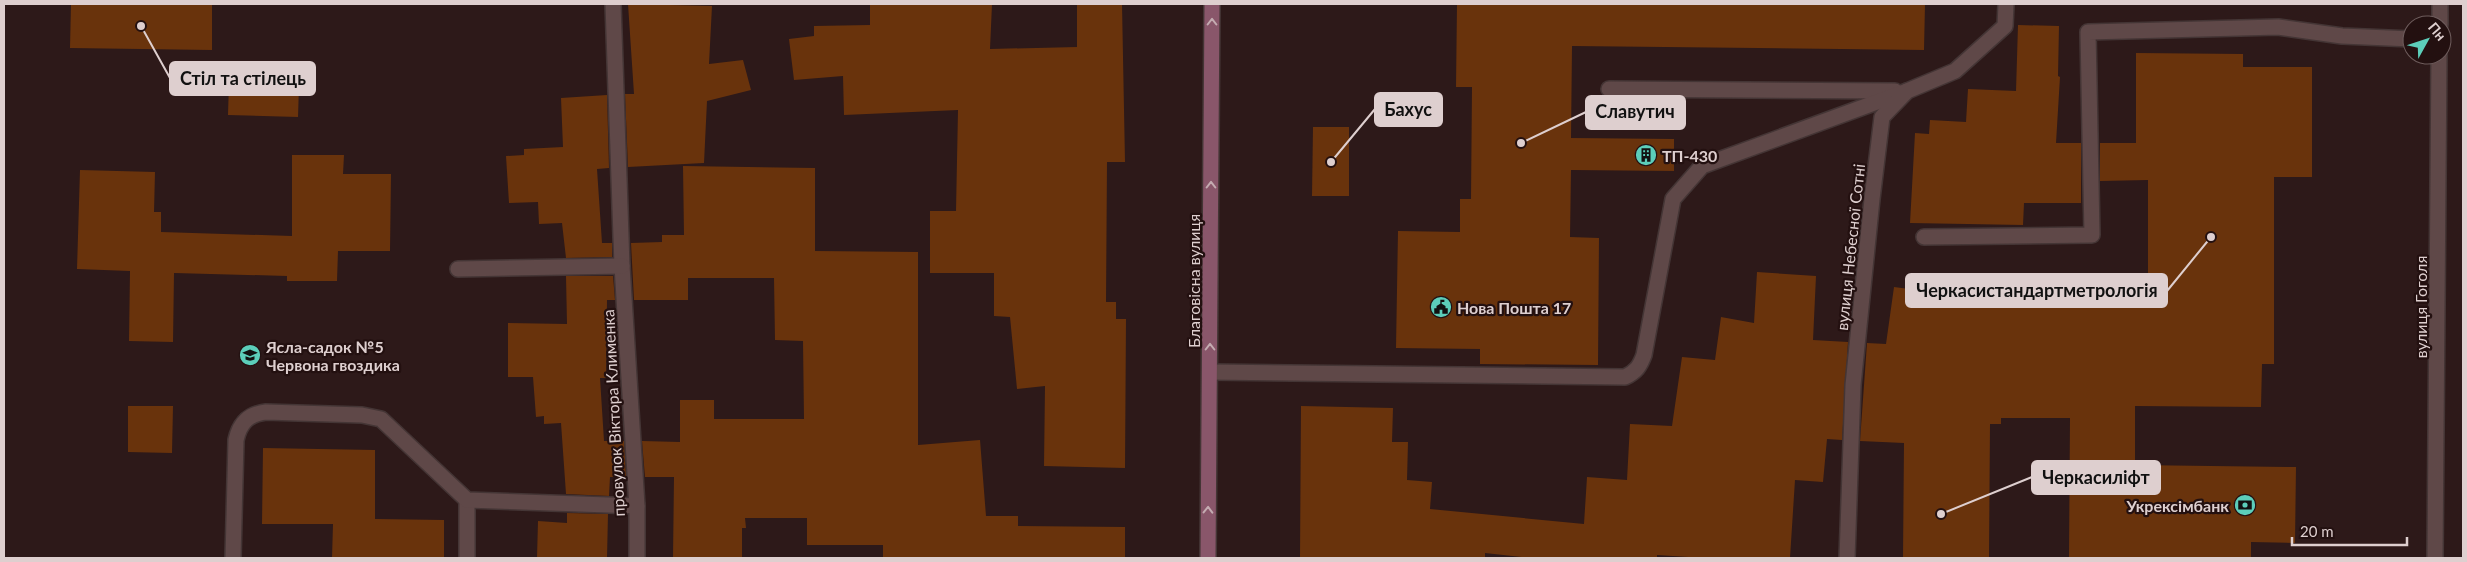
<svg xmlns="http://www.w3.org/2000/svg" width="2467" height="562" font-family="Lato,sans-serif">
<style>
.building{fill:#69330c}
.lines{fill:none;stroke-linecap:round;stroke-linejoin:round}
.lane-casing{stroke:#443535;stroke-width:18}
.street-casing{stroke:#443535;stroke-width:18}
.secondary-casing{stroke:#443535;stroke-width:18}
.lane{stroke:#5f4848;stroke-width:15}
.street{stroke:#5f4848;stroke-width:15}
.secondary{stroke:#89566a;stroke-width:15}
.oneway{stroke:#c4abb1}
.labels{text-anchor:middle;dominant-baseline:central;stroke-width:4.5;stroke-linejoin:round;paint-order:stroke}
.poi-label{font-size:16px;font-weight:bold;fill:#decfcf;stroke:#231010;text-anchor:start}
.street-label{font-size:16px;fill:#decfcf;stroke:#231010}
.leader{fill:none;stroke:#decfcf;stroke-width:2}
.callout-dot{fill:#decfcf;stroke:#231010;stroke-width:2}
.callout{fill:#decfcf;stroke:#decfcf;stroke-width:2}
.callout-label{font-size:18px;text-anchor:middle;font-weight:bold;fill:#111}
</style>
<rect width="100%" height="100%" fill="#2d1919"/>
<g class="building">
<polygon points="71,4 212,4 212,50 70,48"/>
<polygon points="628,4 712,6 709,64 743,60 751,90 707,101 704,163 628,167 625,94 634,94"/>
<polygon points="870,4 992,4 990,49 1077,47 1077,4 1122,4 1125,162 1107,162 1106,302 1116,302 1116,319 1126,319 1125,468 1044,466 1045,386 1017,389 1010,317 994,316 994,273 930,273 930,211 956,211 958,110 844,115 843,76 794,80 789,39 814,36 814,26 870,25"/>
<polygon points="1457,4 1925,4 1924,50 1572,46 1571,138 1674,139 1674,171 1571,170 1570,237 1599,238 1598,365 1480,364 1480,349 1396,348 1398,231 1460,232 1460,199 1471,199 1472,87 1456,87"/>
<polygon points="2018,25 2059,26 2058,76 2060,77 2056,143 2081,143 2081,203 2024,203 2023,225 1910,223 1915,133 1929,134 1930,120 1966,122 1968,89 2016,91"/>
<polygon points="2136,53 2243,54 2243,67 2312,67 2312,177 2274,177 2274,364 2262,364 2261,407 2135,406 2135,465 2296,467 2295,543 2251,542 2251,558 2069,558 2070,418 2001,418 2001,424 1990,424 1989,558 1903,558 1904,443 1860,441 1867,343 1886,344 1894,287 1940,293 2148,294 2148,180 2100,181 2100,143 2136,143"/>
<polygon points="229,82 299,85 298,117 228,115"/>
<polygon points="607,95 609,168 597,169 602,243 612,243 612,257 566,258 562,223 539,224 538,202 509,203 506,156 524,155 524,149 563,147 561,98"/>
<polygon points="1313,127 1349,127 1349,196 1312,196"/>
<polygon points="292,155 344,155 343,174 391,174 390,251 338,251 337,281 287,281 287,276 174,273 173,342 129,341 130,271 77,269 80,170 155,172 154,212 161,212 161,232 292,236"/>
<polygon points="683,166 815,168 815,251 918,252 918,445 980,440 986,516 1018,516 1018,526 1125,527 1125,558 883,558 883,545 807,545 807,518 745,518 746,528 742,528 742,558 673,558 674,477 645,477 642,441 680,442 680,400 714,400 714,419 804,419 803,341 775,340 774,278 688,278 688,300 634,300 631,243 662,242 662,235 684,235"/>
<polygon points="1757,272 1816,276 1813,340 1848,342 1842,440 1827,439 1823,482 1795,480 1790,558 1704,558 1657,555 1657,558 1530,558 1485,553 1485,558 1300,558 1301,406 1393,408 1392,442 1408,442 1407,480 1432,482 1430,509 1584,524 1587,477 1627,480 1630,424 1672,426 1682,357 1715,360 1721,317 1754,323"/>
<polygon points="566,276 613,276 615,300 607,300 606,378 600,378 604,441 624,441 626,477 610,477 609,496 566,494 561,423 544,424 544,416 536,417 533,377 508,377 508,323 567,324"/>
<polygon points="128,406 173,406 172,453 128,452"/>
<polygon points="263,448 375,450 375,519 444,520 444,558 332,558 333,524 262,524"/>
<polygon points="567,513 608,514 607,558 537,558 538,521 567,523"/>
</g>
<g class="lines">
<g class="lane-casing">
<g id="lane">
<polyline points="1609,89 1895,91"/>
<polyline points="1924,237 2092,235 2088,32 2278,27 2342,36 2412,39"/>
<path d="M1210,372L1625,377C1636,372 1640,366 1644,355L1673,199L1702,166L1907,91"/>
<polyline points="467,500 467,558"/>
<path d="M233,558L236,440C240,422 249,414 266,412L362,415L381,419L467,500L637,506"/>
</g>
</g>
<g class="street-casing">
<g id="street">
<polyline points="613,4 622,266 637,506 637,558"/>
<polyline points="2440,25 2440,4"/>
<polyline points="458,269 622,266"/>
<polyline points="1847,558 1853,385 1872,199 1882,117 1907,91 1955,71 2005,26 2006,4"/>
<polyline points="2435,558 2439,55"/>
</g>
</g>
<g class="secondary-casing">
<polyline id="secondary" points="1208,558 1212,4"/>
</g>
<use href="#lane" class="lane"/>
<use href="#street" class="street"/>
<use href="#secondary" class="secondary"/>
</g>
<defs><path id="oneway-chevron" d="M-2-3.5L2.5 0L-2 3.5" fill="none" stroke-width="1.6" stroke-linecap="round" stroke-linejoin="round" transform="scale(1.25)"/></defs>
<g class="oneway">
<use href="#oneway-chevron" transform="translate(1212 22) rotate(-90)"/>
<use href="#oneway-chevron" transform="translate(1211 185) rotate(-90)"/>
<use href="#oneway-chevron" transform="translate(1210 347) rotate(-90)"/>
<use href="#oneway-chevron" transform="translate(1208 510) rotate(-89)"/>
</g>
<defs>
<g id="building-disc" transform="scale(1.125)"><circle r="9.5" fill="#5cceba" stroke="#231010"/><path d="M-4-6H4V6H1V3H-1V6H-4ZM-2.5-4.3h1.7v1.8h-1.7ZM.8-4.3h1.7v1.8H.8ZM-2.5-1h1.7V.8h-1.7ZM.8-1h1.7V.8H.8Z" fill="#111"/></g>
<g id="civic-disc" transform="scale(1.125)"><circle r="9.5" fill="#5cceba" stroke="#231010"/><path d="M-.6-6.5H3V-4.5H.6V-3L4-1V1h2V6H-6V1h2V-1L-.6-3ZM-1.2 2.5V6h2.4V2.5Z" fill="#111"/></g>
<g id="school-disc" transform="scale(1.125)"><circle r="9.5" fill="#5cceba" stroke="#231010"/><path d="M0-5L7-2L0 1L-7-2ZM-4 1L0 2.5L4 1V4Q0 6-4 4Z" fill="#111"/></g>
<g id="bank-disc" transform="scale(1.125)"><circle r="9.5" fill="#5cceba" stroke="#231010"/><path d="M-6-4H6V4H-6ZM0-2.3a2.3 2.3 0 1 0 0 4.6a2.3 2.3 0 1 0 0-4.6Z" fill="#111"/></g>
</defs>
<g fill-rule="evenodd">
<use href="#building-disc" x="1646" y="155"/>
<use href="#civic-disc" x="1441" y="307"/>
<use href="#school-disc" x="250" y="355"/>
<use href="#bank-disc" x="2245" y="505"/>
</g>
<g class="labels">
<g class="poi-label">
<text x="1662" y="155">ТП-430</text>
<text x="1457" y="307">Нова Пошта 17</text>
<text x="266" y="346">Ясла-садок №5<tspan x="266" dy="18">Червона гвоздика</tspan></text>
<text x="2229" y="505" text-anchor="end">Укрексімбанк</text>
</g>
<g class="street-label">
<text transform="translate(1850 247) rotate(-84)">вулиця Небесної Сотні</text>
<text transform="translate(1193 281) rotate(-90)">Благовісна вулиця</text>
<text transform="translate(2420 307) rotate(-90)">вулиця Гоголя</text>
<text transform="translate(613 413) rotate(-93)">провулок Віктора Клименка</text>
</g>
</g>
<path class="leader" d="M141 26L170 78M1331 162L1375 109M1521 143L1586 112M2211 237L2167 291M1941 514L2032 477"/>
<g class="callout-dot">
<circle cx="141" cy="26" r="5"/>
<circle cx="1331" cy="162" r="5"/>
<circle cx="1521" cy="143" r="5"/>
<circle cx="2211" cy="237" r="5"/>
<circle cx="1941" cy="514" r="5"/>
</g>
<g class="callout">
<rect x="170" y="62" width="145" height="33" rx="5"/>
<rect x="1375" y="93" width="67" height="33" rx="5"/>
<rect x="1586" y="96" width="99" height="33" rx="5"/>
<rect x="1906" y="274" width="261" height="33" rx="5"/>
<rect x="2032" y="461" width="128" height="33" rx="5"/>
</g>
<g class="callout-label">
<text x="243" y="85">Стіл та стілець</text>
<text x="1408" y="116">Бахус</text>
<text x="1635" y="118">Славутич</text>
<text x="2037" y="297">Черкасистандартметрологія</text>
<text x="2096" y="484">Черкасиліфт</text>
</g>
<rect width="2467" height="562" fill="none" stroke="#decfcf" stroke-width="10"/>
<g transform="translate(2427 40) rotate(50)"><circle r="24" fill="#231010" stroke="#6e5c5c"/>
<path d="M0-4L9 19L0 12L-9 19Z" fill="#5cceba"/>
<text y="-8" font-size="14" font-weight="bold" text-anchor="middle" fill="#decfcf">Пн</text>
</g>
<path d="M2292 537v8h115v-8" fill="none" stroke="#decfcf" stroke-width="2.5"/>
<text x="2300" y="537" font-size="15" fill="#decfcf" stroke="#231010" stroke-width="4" paint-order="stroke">20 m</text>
</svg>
